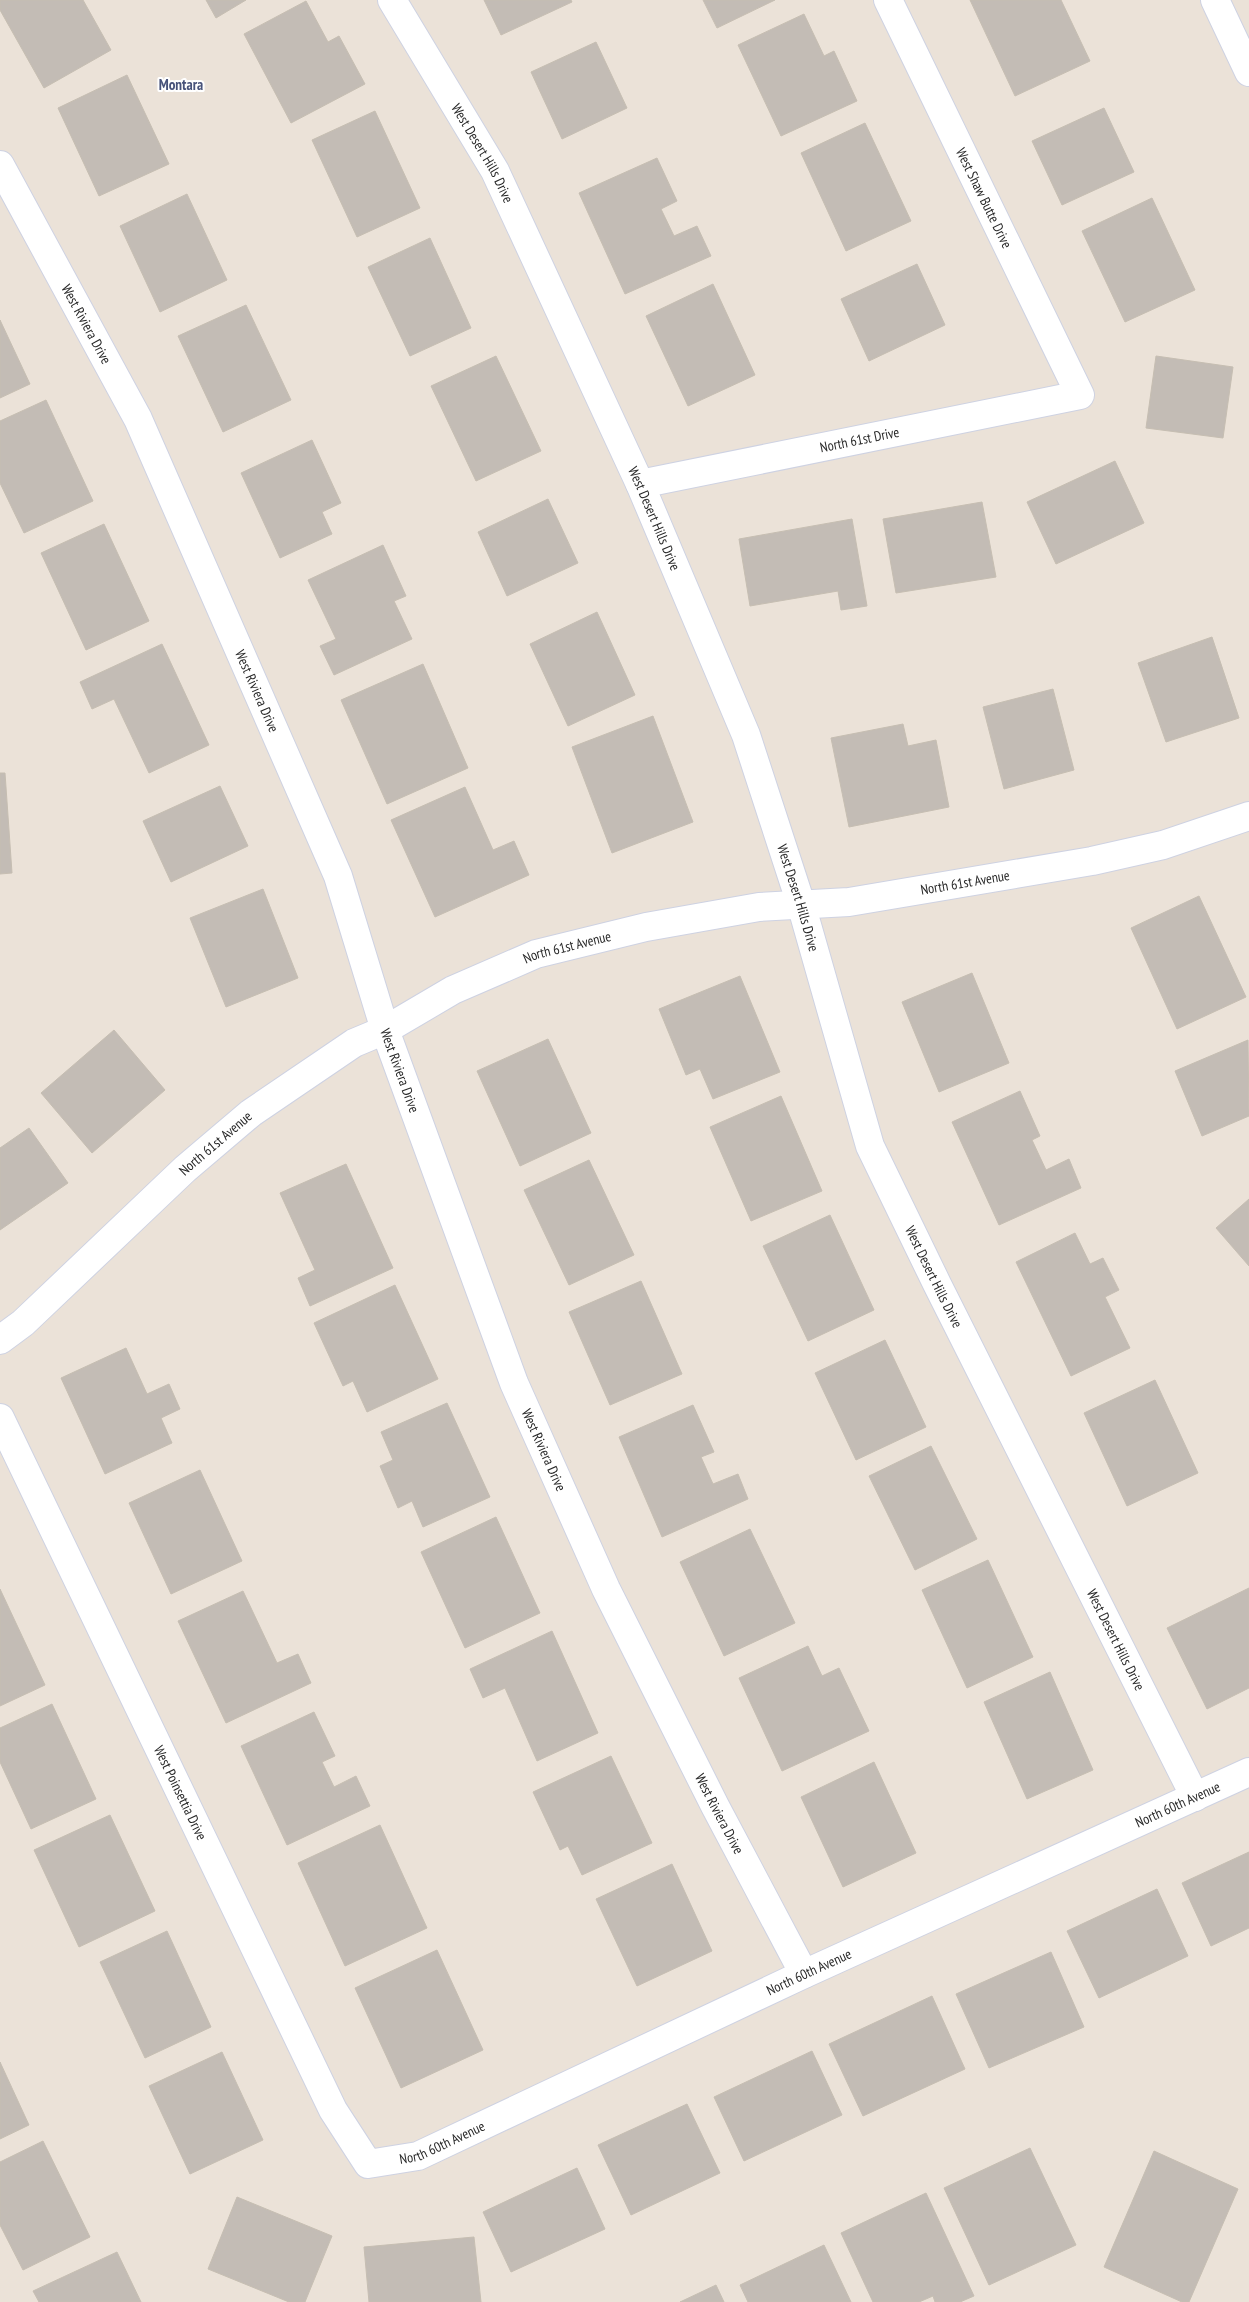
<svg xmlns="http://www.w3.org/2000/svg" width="1249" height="2302" font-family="'PT Sans Narrow',sans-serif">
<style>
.building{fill:#c3bcb5;stroke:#c6beb2}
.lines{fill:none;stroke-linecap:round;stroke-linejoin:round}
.minor-casing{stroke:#ced2e2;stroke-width:30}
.secondary-casing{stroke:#ced2e2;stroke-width:30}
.minor{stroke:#fff;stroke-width:28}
.secondary{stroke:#fff;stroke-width:28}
.labels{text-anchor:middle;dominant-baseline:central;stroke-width:4;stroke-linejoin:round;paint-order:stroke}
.street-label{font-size:14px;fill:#282828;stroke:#fff}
.neighbourhood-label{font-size:15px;font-weight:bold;fill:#47527a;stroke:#fff}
</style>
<rect width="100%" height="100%" fill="#ebe2d8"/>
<g class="building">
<polygon points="0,0 83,0 111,50 44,88 0,10"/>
<polygon points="206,0 246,0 216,18"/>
<polygon points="484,0 571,0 572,2 501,35"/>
<polygon points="703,0 775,0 717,28"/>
<polygon points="970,0 1061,0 1090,61 1015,96"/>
<polygon points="306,1 328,42 339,36 365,84 291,123 244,34"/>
<polygon points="804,14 824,56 834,51 857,101 781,136 738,45"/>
<polygon points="596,42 627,108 562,139 531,72"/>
<polygon points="127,75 169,164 99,196 58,108"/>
<polygon points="1104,108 1134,172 1062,205 1032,141"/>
<polygon points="375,111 420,208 357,237 312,140"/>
<polygon points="865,123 911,221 846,251 801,153"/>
<polygon points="657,158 677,201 661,209 674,236 697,226 711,256 625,294 579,193"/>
<polygon points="187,194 227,280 160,312 120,226"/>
<polygon points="1152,198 1195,290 1125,322 1082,231"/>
<polygon points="430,238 471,328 410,356 368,267"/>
<polygon points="917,264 945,325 869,361 841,299"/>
<polygon points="713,284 755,375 688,406 646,316"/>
<polygon points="246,305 291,400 223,432 178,336"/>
<polygon points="0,320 30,384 0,398"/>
<polygon points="496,356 541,451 476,481 431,386"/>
<polygon points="1156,356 1233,367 1223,438 1146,428"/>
<polygon points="46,400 93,501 24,533 0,483 0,421"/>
<polygon points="312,440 341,503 322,512 332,534 280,558 241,473"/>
<polygon points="1115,461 1144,523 1056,564 1027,502"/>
<polygon points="548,499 578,563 507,596 478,532"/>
<polygon points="982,502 996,577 896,593 883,519"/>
<polygon points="852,519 867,606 841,610 838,591 750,606 739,539"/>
<polygon points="104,524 149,621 86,650 41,553"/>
<polygon points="383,545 406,596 394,601 412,639 334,675 320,646 336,639 308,580"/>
<polygon points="597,612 635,695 568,726 530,644"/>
<polygon points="1212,637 1239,718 1166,742 1138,663"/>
<polygon points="162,644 209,745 149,773 114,699 92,709 80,682"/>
<polygon points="423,664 468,768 387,804 341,700"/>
<polygon points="1053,689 1074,770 1004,789 983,707"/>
<polygon points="653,716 693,822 612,853 572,747"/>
<polygon points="903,724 908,746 936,740 949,807 849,827 831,738"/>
<polygon points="0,773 5,773 12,873 0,874"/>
<polygon points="220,786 248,846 171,882 143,821"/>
<polygon points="465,787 493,850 514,841 529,875 435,917 391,820"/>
<polygon points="263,889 298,978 226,1007 190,918"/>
<polygon points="1199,896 1246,997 1177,1029 1131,928"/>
<polygon points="972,973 1009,1063 939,1092 902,1002"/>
<polygon points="740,976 780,1072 713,1099 700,1069 686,1075 659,1009"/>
<polygon points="114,1030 165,1090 92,1153 41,1093"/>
<polygon points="548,1039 591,1133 520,1166 477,1071"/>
<polygon points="1248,1040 1249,1116 1202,1136 1175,1071"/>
<polygon points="1020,1091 1040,1136 1032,1140 1046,1170 1069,1159 1081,1188 999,1225 952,1122"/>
<polygon points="781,1096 822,1191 751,1221 710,1127"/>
<polygon points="29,1128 68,1183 0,1230 0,1148"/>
<polygon points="589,1160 634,1255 569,1285 524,1190"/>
<polygon points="346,1164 393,1268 310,1306 298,1278 315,1270 280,1193"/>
<polygon points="1249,1199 1249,1266 1216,1228"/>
<polygon points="830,1215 874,1310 808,1341 763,1246"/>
<polygon points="1075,1233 1090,1264 1103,1258 1119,1290 1105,1297 1130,1348 1071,1376 1016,1262"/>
<polygon points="641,1281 682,1374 610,1405 569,1312"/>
<polygon points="395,1285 438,1379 367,1412 353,1381 343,1386 314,1323"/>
<polygon points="885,1340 926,1427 856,1460 815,1373"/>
<polygon points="126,1348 147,1394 169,1384 180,1409 161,1418 172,1443 105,1474 61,1378"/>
<polygon points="1155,1380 1198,1473 1127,1506 1084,1413"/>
<polygon points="447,1403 490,1497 423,1527 412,1501 398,1508 380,1466 393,1460 381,1432"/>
<polygon points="693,1405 714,1452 701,1457 713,1484 738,1474 748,1499 662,1537 619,1437"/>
<polygon points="931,1446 977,1539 915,1570 869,1476"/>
<polygon points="200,1470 242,1561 171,1594 129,1503"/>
<polygon points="496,1517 540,1613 465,1648 421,1552"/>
<polygon points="750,1529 795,1623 724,1656 680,1562"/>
<polygon points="988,1560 1033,1657 967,1688 922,1590"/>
<polygon points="1249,1588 1249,1688 1207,1709 1167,1628"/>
<polygon points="0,1589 45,1685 0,1706"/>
<polygon points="243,1591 277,1663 298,1654 311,1683 226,1723 178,1621"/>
<polygon points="552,1631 598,1733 537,1761 505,1688 483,1698 470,1669"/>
<polygon points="808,1646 822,1676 839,1668 869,1731 782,1771 739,1678"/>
<polygon points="1050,1672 1093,1770 1027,1799 984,1702"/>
<polygon points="52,1704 96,1799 31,1829 0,1762 0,1728"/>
<polygon points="314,1712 335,1756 322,1762 334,1787 356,1776 370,1806 287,1845 241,1746"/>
<polygon points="611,1756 652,1843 582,1875 568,1846 560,1850 533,1792"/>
<polygon points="874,1762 916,1853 843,1887 801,1797"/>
<polygon points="110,1815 155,1911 79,1947 34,1850"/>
<polygon points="380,1825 427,1928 345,1966 298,1863"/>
<polygon points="1249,1852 1249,1928 1211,1946 1182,1883"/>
<polygon points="672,1864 712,1951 637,1986 596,1899"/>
<polygon points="1157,1889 1188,1956 1099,1998 1067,1931"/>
<polygon points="167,1931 211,2027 145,2058 100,1962"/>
<polygon points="437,1950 483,2050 401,2088 355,1988"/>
<polygon points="1051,1952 1084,2027 989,2068 956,1994"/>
<polygon points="932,1996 965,2069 863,2116 829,2044"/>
<polygon points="812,2051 842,2115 744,2161 714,2097"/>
<polygon points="222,2052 263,2140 190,2174 149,2086"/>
<polygon points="0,2062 29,2125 0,2139"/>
<polygon points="687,2104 720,2173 631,2215 598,2145"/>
<polygon points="43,2141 90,2237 23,2270 0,2225 0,2162"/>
<polygon points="1030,2148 1076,2245 989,2285 944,2188"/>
<polygon points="1154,2151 1238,2189 1189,2302 1182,2302 1104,2267"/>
<polygon points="577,2168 605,2229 511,2272 483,2212"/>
<polygon points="926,2193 974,2296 960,2302 935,2302 933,2296 919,2302 873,2302 841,2233"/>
<polygon points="237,2197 332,2236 305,2302 289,2302 208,2269"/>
<polygon points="474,2237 481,2302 369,2302 364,2247"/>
<polygon points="824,2245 851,2302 748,2302 740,2285"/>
<polygon points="117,2252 141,2302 39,2302 33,2291"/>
<polygon points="716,2285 724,2302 680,2302"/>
</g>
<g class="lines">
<g class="minor-casing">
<g id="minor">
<path id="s1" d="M392,0L495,171L640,484L746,735L801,904L870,1146L937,1284L1195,1797"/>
<path id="s2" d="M0,165L138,419L338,876L385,1030L514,1383L606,1589L715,1806L804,1974"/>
<path id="s3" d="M640,484L1080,395L888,0"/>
<path id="s4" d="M0,1340L23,1323L185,1169L251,1113L354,1043L385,1030L453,990L536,954L646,927L759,907L849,902L1092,861L1163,845L1249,816"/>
<path id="s5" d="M0,1418L333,2110L368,2164L418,2156L804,1974L1249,1772"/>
</g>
</g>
<g class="secondary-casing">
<polyline id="secondary" points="1215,0 1249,72"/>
</g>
<use href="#minor" class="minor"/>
<use href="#secondary" class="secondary"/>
</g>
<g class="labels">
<g class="street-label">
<text stroke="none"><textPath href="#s1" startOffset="178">West Desert Hills Drive</textPath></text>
<text transform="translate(984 198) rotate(64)">West Shaw Butte Drive</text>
<text stroke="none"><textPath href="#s2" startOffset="181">West Riviera Drive</textPath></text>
<text stroke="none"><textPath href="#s3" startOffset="224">North 61st Drive</textPath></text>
<text stroke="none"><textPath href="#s1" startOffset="582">West Desert Hills Drive</textPath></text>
<text stroke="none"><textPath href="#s2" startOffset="586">West Riviera Drive</textPath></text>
<text stroke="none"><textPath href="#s4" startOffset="1102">North 61st Avenue</textPath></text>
<text stroke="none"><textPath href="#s1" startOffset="988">West Desert Hills Drive</textPath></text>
<text stroke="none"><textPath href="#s4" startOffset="698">North 61st Avenue</textPath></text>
<text stroke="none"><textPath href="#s2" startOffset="992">West Riviera Drive</textPath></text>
<text stroke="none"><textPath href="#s4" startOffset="292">North 61st Avenue</textPath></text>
<text stroke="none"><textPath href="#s1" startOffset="1392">West Desert Hills Drive</textPath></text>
<text stroke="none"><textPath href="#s2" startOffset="1398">West Riviera Drive</textPath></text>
<text stroke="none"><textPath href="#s1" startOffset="1798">West Desert Hills Drive</textPath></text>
<text stroke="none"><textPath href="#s5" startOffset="416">West Poinsettia Drive</textPath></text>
<text stroke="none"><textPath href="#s5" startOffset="1720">North 60th Avenue</textPath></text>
<text stroke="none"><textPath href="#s2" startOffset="1802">West Riviera Drive</textPath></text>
<text stroke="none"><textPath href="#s5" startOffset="1315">North 60th Avenue</textPath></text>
<text stroke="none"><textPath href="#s5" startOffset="910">North 60th Avenue</textPath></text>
</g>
<g class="neighbourhood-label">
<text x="181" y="84">Montara</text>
</g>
</g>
</svg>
